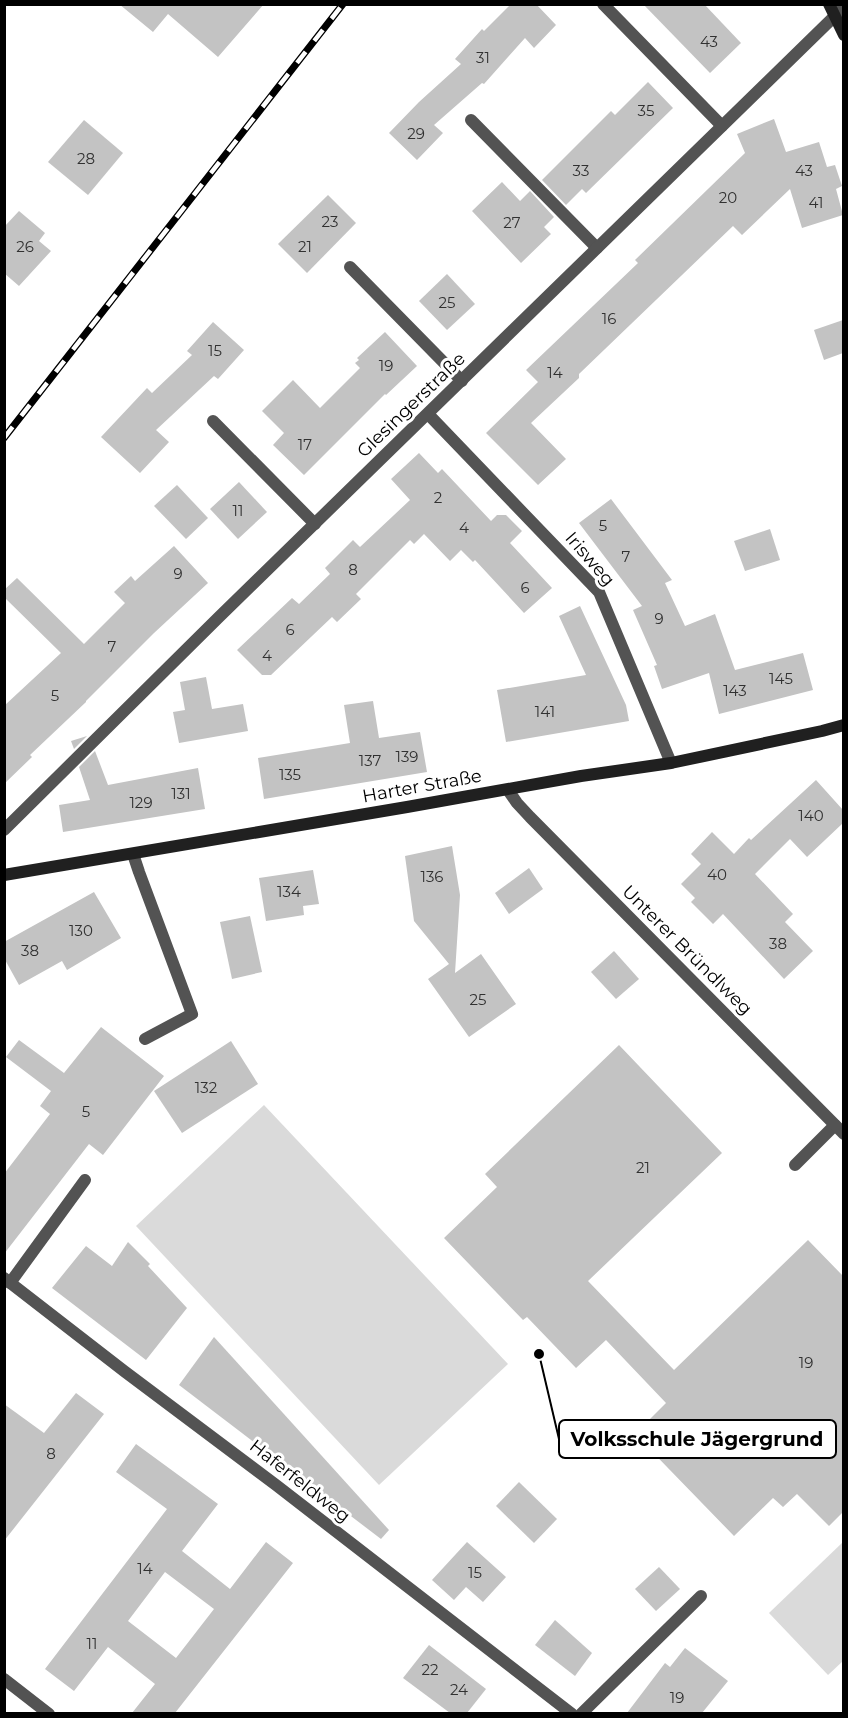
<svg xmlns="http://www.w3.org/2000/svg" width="848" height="1718" font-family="Montserrat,sans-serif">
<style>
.green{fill:#dadada}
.building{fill:#c3c3c3;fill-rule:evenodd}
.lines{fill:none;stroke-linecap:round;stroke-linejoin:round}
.service{stroke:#535353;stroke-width:12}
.minor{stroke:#535353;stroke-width:12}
.secondary{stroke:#202020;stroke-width:12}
.rail-casing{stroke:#000;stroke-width:7}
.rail{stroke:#fff;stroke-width:4.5;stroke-dasharray:14;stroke-linecap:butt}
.labels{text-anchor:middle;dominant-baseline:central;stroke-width:6;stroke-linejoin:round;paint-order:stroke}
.number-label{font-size:15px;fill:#313131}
.street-label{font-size:18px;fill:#000;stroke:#fff}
.leader{fill:none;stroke:#000;stroke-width:2}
.callout-dot{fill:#000;stroke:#fff;stroke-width:2}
.callout{fill:#fff;stroke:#000;stroke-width:2}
.callout-label{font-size:20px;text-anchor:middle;font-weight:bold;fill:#000}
</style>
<rect width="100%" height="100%" fill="#fff"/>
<g class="green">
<polygon points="264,1105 508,1364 379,1485 136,1226"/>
<polygon points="843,1542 843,1661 828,1675 769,1613"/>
</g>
<g class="building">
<polygon points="119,4 264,4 218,57 168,14 153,32"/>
<polygon points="511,4 536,4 556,25 534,48 525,38 484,84 482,83 434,125 443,133 417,160 389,133 419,102 461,64 455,59 482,29 484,31"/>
<polygon points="643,4 704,4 741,43 710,73"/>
<polygon points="648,82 673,108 586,193 582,189 566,205 542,180 611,111 615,115"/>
<polygon points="774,119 786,152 819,142 827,167 835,165 842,186 836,189 843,215 802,228 790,189 742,235 733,226 579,374 579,378 531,423 566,459 538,485 486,433 538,382 526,370 638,263 635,260 745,153 737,134"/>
<polygon points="84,120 123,153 88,195 48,162"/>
<polygon points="502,182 520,201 530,191 554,217 544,227 551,234 521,263 472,211"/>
<polygon points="328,195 356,223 307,273 278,244"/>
<polygon points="19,211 45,233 39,241 51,251 19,286 4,273 4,227"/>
<polygon points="447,274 475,304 447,330 419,301"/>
<polygon points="843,320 843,353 824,360 814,330"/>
<polygon points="213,322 244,350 218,379 214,376 156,430 169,442 140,473 101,437 147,388 152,393 192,355 187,351"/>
<polygon points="385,332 417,366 386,395 385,394 304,475 273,445 284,433 262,411 293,380 320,408 360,368 355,363 359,360 357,358"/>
<polygon points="419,453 438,473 442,469 491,521 497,515 506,515 522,531 510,543 552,588 524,613 475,560 473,562 461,550 450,561 424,534 414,544 410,540 356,594 361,599 337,622 332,617 271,675 262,675 237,650 292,598 299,604 330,574 325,568 353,540 360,547 410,500 391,479"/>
<polygon points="239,482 267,512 238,539 210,509"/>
<polygon points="177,485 208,518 186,539 154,506"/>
<polygon points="611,499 672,580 665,583 685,626 715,614 735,670 803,653 813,690 719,714 709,673 662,689 654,666 657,665 633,610 642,606 579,523"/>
<polygon points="770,529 780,560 745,571 734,541"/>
<polygon points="174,546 208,583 154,633 86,701 86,702 30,755 32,757 4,784 4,706 61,653 4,597 4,590 17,578 84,644 125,603 114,592 131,576 135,581"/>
<polygon points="580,606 626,705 629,721 506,742 497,690 586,675 559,616"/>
<polygon points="206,677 212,709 243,704 248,731 179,743 173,712 185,710 180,682"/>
<polygon points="373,701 379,738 420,732 427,772 264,799 258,758 350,743 344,705"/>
<polygon points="87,736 74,749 71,741"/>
<polygon points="95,751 108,785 198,768 205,809 63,832 59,805 90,800 79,767"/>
<polygon points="816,780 843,810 843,823 807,857 790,839 755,874 793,914 785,922 813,951 784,979 723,914 713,924 691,902 695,898 681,884 701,864 691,854 712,832 734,854 749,838 751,840"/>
<polygon points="452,846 460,895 455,973 481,954 516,1004 469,1037 428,979 449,964 414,921 405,856"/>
<polygon points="529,868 543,889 509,914 495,893"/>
<polygon points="313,870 319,904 303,906 304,915 266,921 259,878"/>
<polygon points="94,892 121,938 67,970 62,961 19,985 4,958 4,942"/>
<polygon points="250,916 262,972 232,979 220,922"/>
<polygon points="614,951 639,979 616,999 591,972"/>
<polygon points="101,1027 164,1076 103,1155 89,1144 4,1254 4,1174 50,1114 40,1106 51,1091 6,1057 19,1040 64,1073"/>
<polygon points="231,1041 258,1084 182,1133 154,1091"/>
<polygon points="619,1045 722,1153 588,1281 674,1370 808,1240 843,1276 843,1512 829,1526 797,1494 783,1507 773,1498 734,1536 635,1434 666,1403 606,1340 576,1368 527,1317 523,1320 444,1238 497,1187 485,1174"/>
<polygon points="128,1242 150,1264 148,1266 187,1308 146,1360 52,1288 86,1246 112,1266"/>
<polygon points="214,1337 389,1530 381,1539 179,1385"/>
<polygon points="76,1393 104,1414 4,1541 4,1404 44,1433"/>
<path d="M136,1444L218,1504L182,1551L230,1589L266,1542L293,1563L175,1713H132L155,1684L108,1647L74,1691L45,1669L167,1509L116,1472ZM165,1572L214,1609L176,1658L128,1621Z"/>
<polygon points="519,1482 557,1519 534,1543 496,1506"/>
<polygon points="467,1542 506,1577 483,1602 466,1587 454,1600 432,1580"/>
<polygon points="659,1567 680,1589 656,1611 635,1589"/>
<polygon points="555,1620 592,1653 575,1676 535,1645"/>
<polygon points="429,1645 486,1689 467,1713 450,1713 403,1678"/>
<polygon points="685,1648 728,1681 702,1713 627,1713 665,1663 670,1667"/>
</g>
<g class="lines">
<g class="service">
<polyline points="603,4 722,126"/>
<polyline points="471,120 597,248"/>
<polyline points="350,267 462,381"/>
<polyline points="213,421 315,524"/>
<polyline points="133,854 139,872 192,1014 145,1039"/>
<polyline points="795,1165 835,1125"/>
<polyline points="10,1283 85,1180"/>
</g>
<g class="minor">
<polyline points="428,414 599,592 671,763"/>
<polyline points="508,790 517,803 530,817 844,1134"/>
<polyline points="4,830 218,618 844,7"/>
<polyline points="4,1278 124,1371 276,1485 572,1714"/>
<polyline points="4,1679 49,1714"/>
<polyline points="581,1714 701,1596"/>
</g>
<g class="secondary">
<polyline points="829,4 844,35"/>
<polyline points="4,875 407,807 581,776 671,763 822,731 844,725"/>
</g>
<g class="rail-casing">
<polyline id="rail" points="4,438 343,4"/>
</g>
<use href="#rail" class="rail"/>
</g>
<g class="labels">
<g class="number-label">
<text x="709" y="41">43</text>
<text x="483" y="57">31</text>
<text x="646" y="110">35</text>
<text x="416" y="133">29</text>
<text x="86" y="158">28</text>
<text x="581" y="170">33</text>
<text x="804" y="170">43</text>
<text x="728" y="197">20</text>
<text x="816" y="202">41</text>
<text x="330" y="221">23</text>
<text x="512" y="222">27</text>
<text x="25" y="246">26</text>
<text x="305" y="246">21</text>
<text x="447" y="302">25</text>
<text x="609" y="318">16</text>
<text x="215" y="350">15</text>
<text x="386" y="365">19</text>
<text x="555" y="372">14</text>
<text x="305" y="444">17</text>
<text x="438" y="497">2</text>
<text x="238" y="510">11</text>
<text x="603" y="525">5</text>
<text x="464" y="527">4</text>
<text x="626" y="556">7</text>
<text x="353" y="569">8</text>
<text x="178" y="573">9</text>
<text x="525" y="587">6</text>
<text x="659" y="618">9</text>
<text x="290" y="629">6</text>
<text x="112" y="646">7</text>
<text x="267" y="655">4</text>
<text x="781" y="678">145</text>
<text x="735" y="690">143</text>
<text x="55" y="695">5</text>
<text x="545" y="711">141</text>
<text x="407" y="756">139</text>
<text x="370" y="760">137</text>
<text x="290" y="774">135</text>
<text x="181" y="793">131</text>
<text x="141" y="802">129</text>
<text x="811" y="815">140</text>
<text x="717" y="874">40</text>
<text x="432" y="876">136</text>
<text x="289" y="891">134</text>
<text x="81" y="930">130</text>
<text x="778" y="943">38</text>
<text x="30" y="950">38</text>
<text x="478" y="999">25</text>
<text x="206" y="1087">132</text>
<text x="86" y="1111">5</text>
<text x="643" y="1167">21</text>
<text x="806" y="1362">19</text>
<text x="51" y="1453">8</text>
<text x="145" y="1568">14</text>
<text x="475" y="1572">15</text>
<text x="92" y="1643">11</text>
<text x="430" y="1669">22</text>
<text x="459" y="1689">24</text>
<text x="677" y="1697">19</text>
</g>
<g class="street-label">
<text transform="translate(411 405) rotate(-44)">Glesingerstraße</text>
<text transform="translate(590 559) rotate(49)">Irisweg</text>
<text transform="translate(422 786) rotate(-10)">Harter Straße</text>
<text transform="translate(687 950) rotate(45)">Unterer Bründlweg</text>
<text transform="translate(300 1481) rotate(38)">Haferfeldweg</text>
</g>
</g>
<path class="leader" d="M539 1354L559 1439"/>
<circle class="callout-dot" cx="539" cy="1354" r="6"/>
<rect class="callout" x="559" y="1420" width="277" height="38" rx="6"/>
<g class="callout-label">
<text x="697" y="1446">Volksschule Jägergrund</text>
</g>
<rect width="848" height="1718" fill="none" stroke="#000000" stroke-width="12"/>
</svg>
